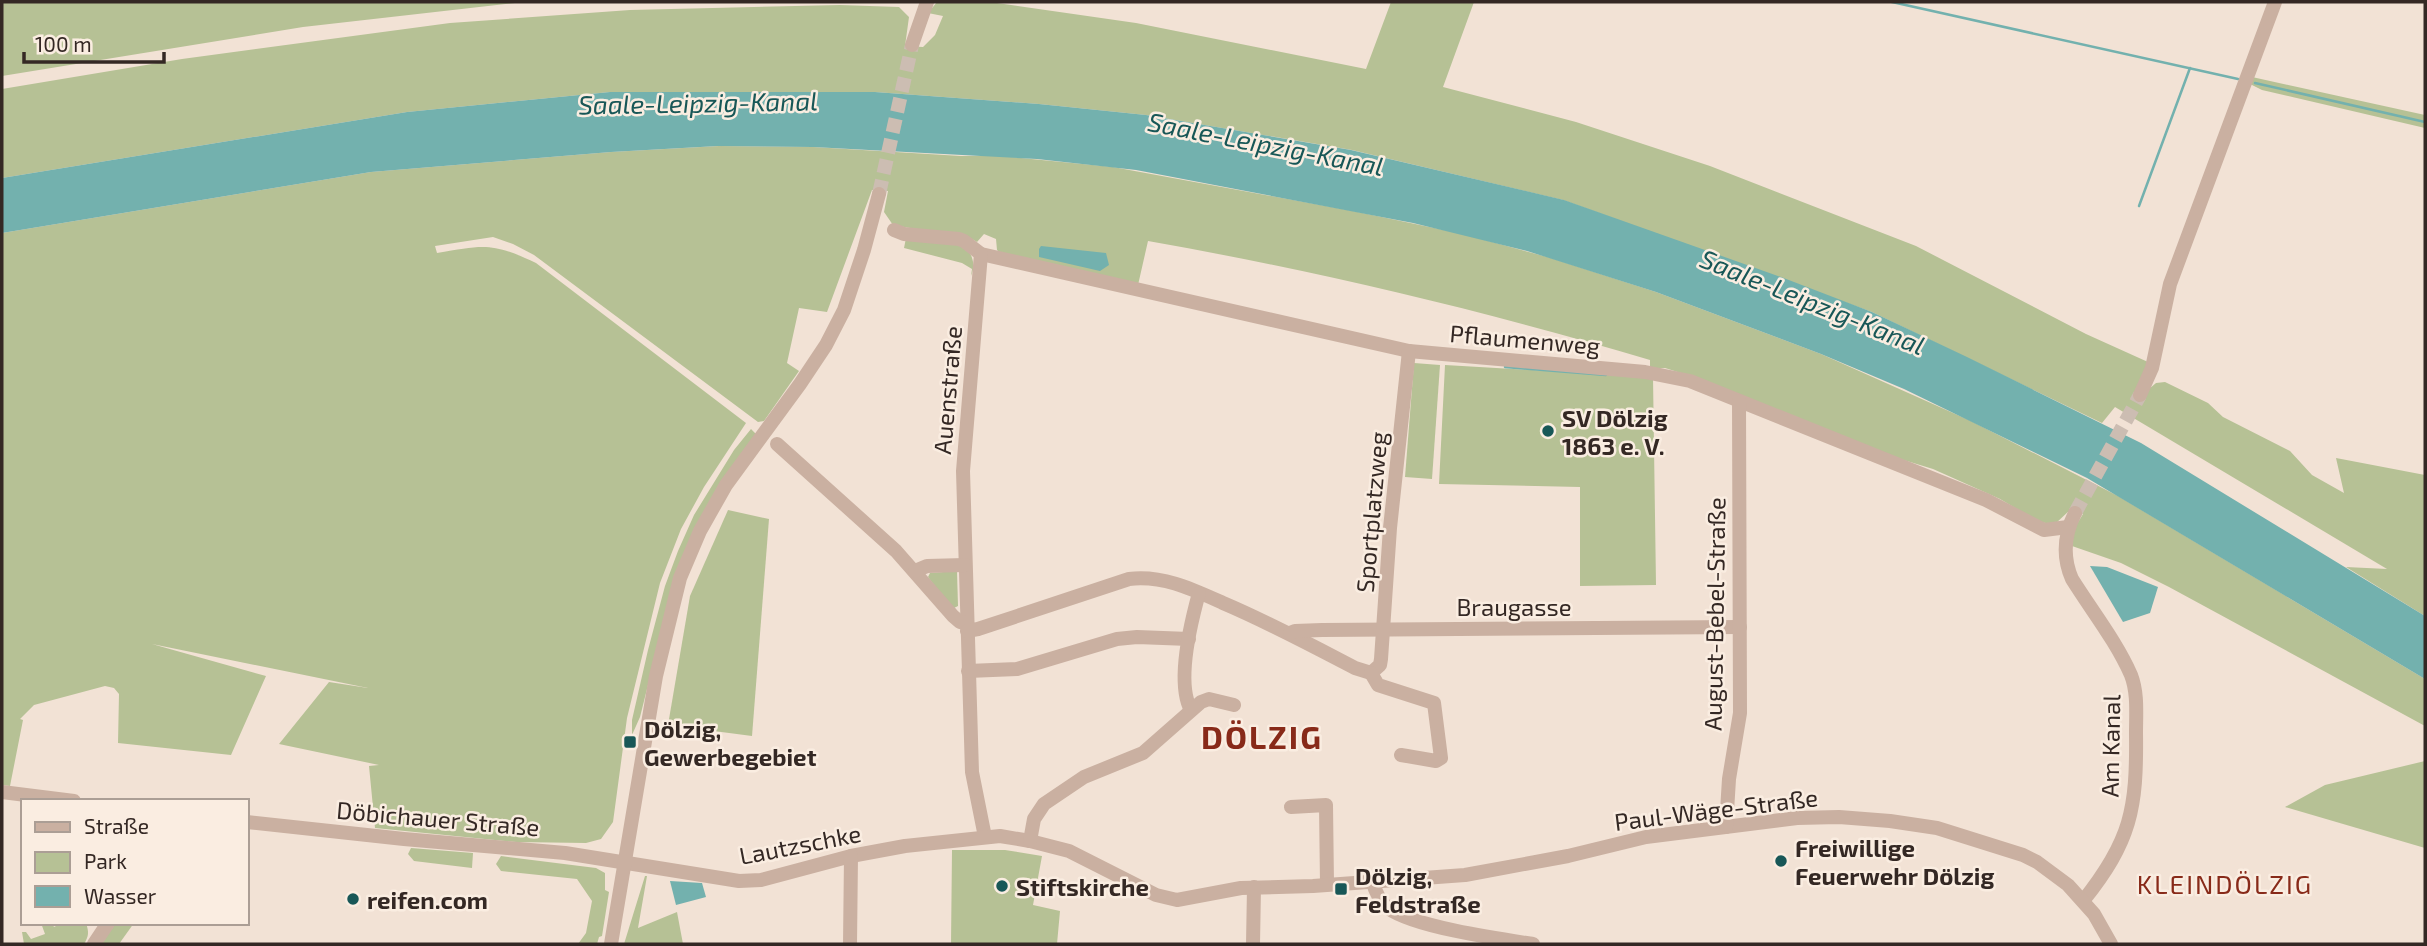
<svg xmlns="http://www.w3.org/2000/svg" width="2427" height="946" font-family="'Exo 2',sans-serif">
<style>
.green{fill:#b6c195}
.water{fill:#73b1ae}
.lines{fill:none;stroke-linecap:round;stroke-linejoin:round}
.stream{stroke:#73b1ae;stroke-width:2.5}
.minor-tunnel{stroke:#ccbdb2;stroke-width:14;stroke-dasharray:14 7;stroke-linecap:butt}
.minor{stroke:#cab0a1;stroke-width:14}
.poi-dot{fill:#185757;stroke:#faede1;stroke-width:2.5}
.labels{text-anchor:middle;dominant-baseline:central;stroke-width:5;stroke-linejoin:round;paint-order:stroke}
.street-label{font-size:24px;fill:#342824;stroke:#faede1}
.poi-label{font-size:24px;font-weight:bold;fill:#342824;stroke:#faede1;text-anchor:start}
.water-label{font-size:26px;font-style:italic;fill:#185757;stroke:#faede1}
.neighbourhood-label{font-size:26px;letter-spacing:2px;fill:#882a19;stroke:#faede1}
.district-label{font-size:32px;font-weight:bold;letter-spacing:2px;fill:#882a19;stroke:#faede1}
</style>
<rect width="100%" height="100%" fill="#f2e2d5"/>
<g class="green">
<polygon points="2,2 524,2 303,27 2,76"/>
<polygon points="937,2 990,2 1136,23 1366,69 1391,2 1474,2 1443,87 1576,122 1710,166 1916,246 2086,334 2148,362 2147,368 2133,396 2143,401 2149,389 2156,383 2165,382 2208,403 2223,417 2290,451 2312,475 2344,493 2336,458 2425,475 2425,616 2346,567 2387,569 2115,407 2102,423 1872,312 1563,200 1352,150 1146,115 1039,104 875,92 610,92 407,112 2,178 2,89 182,59 450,23 630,10 840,5 899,7 909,17 905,46 923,47 935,35 943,16 928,13"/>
<polygon points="2252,77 2425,115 2425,128 2262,90 2250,84"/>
<path d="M719,146L813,147L961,156H1002L1113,167L1353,211L1463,234L1551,258L1656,292L1821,354L1971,421L2118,496L2425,679V726L2169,587L2121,563L2072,546L2074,529L2083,514L2071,509L2054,525L2037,521L2000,499L1933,469L1897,458L1703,380L1665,368L1650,369V360C1485,311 1318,271 1148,241L1138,285L1001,254L997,250L996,239L984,234L977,242L972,239L893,225L884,212L888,191L872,190L827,312L799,308L787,363L799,371L764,421L758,422L534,255L513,244L493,237L435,246L437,253C485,245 491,242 536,263L746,423L704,487L681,529L660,583L627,718L613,822L601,839L586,843L516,842L375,828L369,766L379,765L279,744L329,682L368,688L152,644L266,676L231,755L118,743L119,694L114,688L105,686L34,705L20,719L23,720L10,786L2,785V233L371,172L611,152Z"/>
<path d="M906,238C919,239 948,237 958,242C971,249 977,263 971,276L972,269L962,263L904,248Z"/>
<polygon points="1414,363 1440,365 1432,479 1405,477"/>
<polygon points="1445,365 1653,377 1656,585 1580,586 1580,487 1439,484"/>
<polygon points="751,429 756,434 674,581 640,717 632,735 632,720 648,650 665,586 678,551 694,515 734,450"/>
<polygon points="728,510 769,519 752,736 668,725 690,596"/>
<polygon points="957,571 958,606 952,609 928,577 930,573"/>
<polygon points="2425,761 2425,848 2285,807 2325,785"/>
<polygon points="411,848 473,853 472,868 414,861 408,854"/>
<polygon points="952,850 1005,850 1042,856 1033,905 1060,911 1057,944 951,944"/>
<polygon points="501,856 596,868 605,873 605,890 609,892 602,936 599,937 597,944 578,944 586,933 592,901 577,879 501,871 496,864"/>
<polygon points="645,876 647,876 638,928 677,912 683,944 624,944"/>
<path d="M41,923H52L54,927L62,923H86C89,932 89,936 84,944H24L22,932H26L31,939L45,934Z"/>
<polygon points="116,923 134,923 119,944 101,944"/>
</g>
<g class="water">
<polygon points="610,92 875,92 1039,104 1146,115 1351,150 1564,200 1781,277 1872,312 1967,357 2141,443 2425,616 2425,679 2087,478 1904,389 1821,354 1656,292 1527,251 1413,223 1136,170 1037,159 813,147 718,146 611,152 371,172 2,233 2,178 407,112"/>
<polygon points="1041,246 1106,253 1109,265 1100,271 1039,257 1039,249"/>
<polygon points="2090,566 2107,567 2158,587 2150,613 2123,622"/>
<polygon points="670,881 702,883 706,897 676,905"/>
</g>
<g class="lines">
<g class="stream">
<polyline points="1892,2 2238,79"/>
<polyline points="2255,83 2425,122"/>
<polyline points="2139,206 2190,68"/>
<polyline points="1505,367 1606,375"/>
</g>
<g class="minor-tunnel">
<polyline points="879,194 912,45"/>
<polyline points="2075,513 2140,395"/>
</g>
<g class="minor">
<polyline points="912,45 927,2"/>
<polyline points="894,230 904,234 959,239 964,241 981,254 1409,351 1645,372 1690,381 1986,500 2044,530 2068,527"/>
<polyline points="981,254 963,471 972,772 985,837"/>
<polyline points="2140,395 2152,368 2170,284 2275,2"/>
<polyline points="777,444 896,551 953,616 960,622 967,623"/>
<path d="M2075,513C2064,535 2062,556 2072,579C2092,611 2116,641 2131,675C2138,693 2136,714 2136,733C2137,809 2131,841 2083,901"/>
<polyline points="915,571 927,566 965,565"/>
<path d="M967,631L978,629L1129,579C1163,575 1192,589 1223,603C1268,622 1311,645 1355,668L1371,673"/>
<polyline points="1290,633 1295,631 1322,630 1740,627"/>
<polyline points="968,671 1017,669 1117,639 1137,637 1189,639"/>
<polyline points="1371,673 1380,665 1381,659 1390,528 1409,351"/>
<polyline points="1371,673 1378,685 1434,703 1441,758 1436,761 1401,755"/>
<path d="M1191,710C1176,683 1191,622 1199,593"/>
<polyline points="2,792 74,801"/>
<polyline points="1291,807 1326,805 1327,884"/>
<polyline points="247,822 404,839 565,853 739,881 761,880 851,856 905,846 1000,836 1030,841 1069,851 1156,895 1177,900 1241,888 1313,886 1465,875 1568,856 1646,837 1797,818 1839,817 1890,821 1937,828 2023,855 2037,862 2068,885 2094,914 2111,944"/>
<polyline points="1726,827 1729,779 1740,713 1739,401"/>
<polyline points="1030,841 1034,819 1044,804 1084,777 1143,753 1201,702 1209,699 1234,705"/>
<path d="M1372,880C1375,891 1379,901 1388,908C1414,927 1499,939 1533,944"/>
<polyline points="94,944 108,923"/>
<polyline points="611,944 656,676 680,578 700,531 726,485 800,384 826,345 844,310 864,250 879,194"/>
<polyline points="850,944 851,856"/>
<polyline points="1253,944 1254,887"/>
</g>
</g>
<g class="poi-dot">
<circle cx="1548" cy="431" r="7"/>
<rect x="623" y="735" width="14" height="14" rx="3.5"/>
<circle cx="1781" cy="861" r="7"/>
<circle cx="1002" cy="886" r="7"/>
<rect x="1334" y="882" width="14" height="14" rx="3.5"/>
<circle cx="353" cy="899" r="7"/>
</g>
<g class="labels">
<g class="street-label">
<text transform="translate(1525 339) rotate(5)">Pflaumenweg</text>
<text transform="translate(947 390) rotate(-85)">Auenstraße</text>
<text transform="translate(1371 512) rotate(-85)">Sportplatzweg</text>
<text x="1514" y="606">Braugasse</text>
<text transform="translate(1714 614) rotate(-89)">August-Bebel-Straße</text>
<text transform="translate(2110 746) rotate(-89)">Am Kanal</text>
<text transform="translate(1716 809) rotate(-7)">Paul-Wäge-Straße</text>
<text transform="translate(438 818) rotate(5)">Döbichauer Straße</text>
<text transform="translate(800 844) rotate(-11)">Lautzschke</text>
</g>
<g class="poi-label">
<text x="1562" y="417">SV Dölzig<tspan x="1562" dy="28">1863 e. V.</tspan></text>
<text x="644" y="728">Dölzig,<tspan x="644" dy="28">Gewerbegebiet</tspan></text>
<text x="1795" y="847">Freiwillige<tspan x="1795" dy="28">Feuerwehr Dölzig</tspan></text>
<text x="1355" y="875">Dölzig,<tspan x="1355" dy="28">Feldstraße</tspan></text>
<text x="1016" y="886">Stiftskirche</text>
<text x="367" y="899">reifen.com</text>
</g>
<g class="water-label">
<text transform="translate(698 102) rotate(-1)">Saale-Leipzig-Kanal</text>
<text transform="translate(1266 143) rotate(11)">Saale-Leipzig-Kanal</text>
<text transform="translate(1813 301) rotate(22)">Saale-Leipzig-Kanal</text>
</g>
<g class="neighbourhood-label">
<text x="2225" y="883">KLEINDÖLZIG</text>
</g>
<g class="district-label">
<text x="1262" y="736">DÖLZIG</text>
</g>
</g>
<rect width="2427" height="946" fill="none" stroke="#342824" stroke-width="7"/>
<rect x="21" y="799" width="228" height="126" fill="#faede1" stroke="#ab9e95" stroke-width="2"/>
<rect x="35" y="822" width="35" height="10" fill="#cab0a1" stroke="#ab9e95" stroke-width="2"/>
<text x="84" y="834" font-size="21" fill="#342824">Straße</text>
<rect x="35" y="852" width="35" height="21" fill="#b6c195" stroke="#ab9e95" stroke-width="2"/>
<text x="84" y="869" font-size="21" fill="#342824">Park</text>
<rect x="35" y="886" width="35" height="21" fill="#73b1ae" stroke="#ab9e95" stroke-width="2"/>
<text x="84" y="904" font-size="21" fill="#342824">Wasser</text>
<path d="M24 52v10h140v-10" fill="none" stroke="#342824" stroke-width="3.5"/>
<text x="35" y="52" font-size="21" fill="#342824" stroke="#faede1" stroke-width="5" paint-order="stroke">100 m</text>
</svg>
